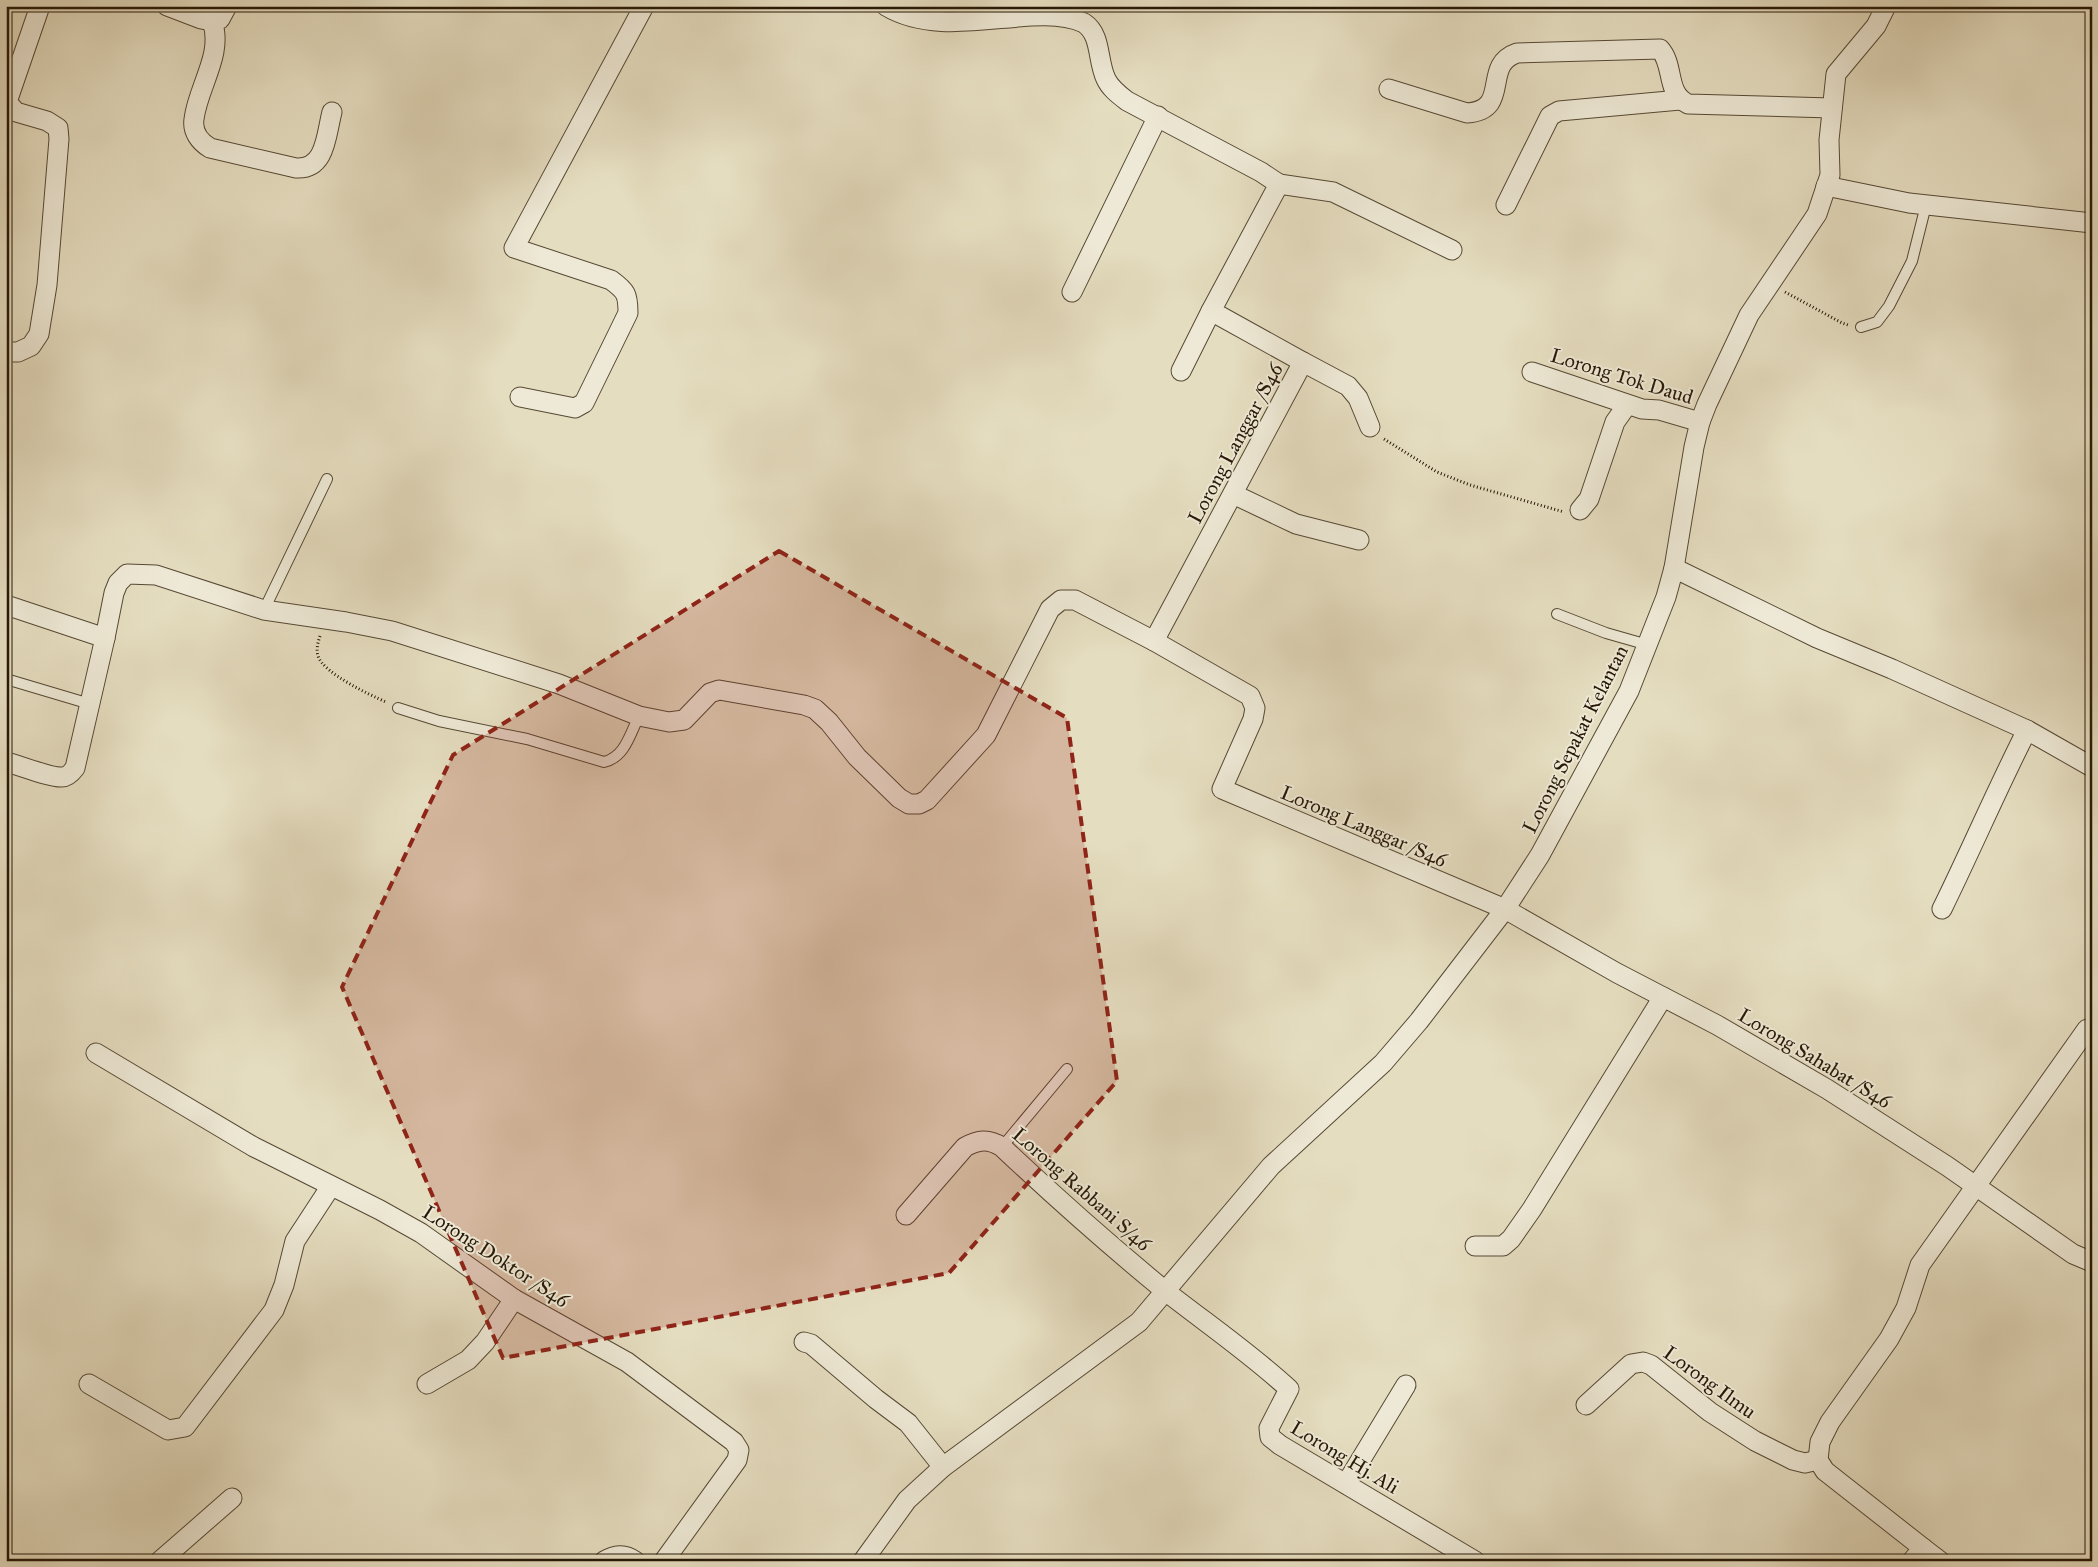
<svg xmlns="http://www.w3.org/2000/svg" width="2098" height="1567" font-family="'IM FELL Great Primer',serif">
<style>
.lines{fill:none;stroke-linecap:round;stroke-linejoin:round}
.service-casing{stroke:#564934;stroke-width:12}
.minor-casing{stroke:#564934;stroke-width:21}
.path{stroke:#271806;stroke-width:3;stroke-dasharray:1 2.5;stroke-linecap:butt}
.service{stroke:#eee9d6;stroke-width:10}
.minor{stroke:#eee9d6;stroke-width:19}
.marked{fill:#8f2418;fill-opacity:0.2;stroke:#8f2418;stroke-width:4;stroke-dasharray:10 6;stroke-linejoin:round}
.labels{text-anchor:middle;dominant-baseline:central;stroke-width:4;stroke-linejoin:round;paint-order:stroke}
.street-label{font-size:20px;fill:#271806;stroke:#eee9d6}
</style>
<rect width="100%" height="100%" fill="#e5ddc0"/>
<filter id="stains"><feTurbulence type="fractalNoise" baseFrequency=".004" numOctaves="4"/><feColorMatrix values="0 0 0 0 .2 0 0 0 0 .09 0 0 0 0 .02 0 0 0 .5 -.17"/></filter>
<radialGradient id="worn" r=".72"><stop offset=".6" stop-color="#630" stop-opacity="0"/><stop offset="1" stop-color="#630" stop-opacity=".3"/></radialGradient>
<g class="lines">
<g class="service-casing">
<g id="service">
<polyline points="1861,327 1877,322 1889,306 1912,261 1926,205"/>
<polyline points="264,610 327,479"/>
<polyline points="1557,614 1606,633 1648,645"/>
<polyline points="6,679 90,704"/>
<path d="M398,708L439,721L527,739L604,762C625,757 630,734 639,716"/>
<polyline points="1002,1147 1067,1069"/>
</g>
</g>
<g class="minor-casing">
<g id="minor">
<polyline points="167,6 201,19 212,21 220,19 227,6"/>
<path d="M886,6C948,43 1033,0 1084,23C1102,35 1097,61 1106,79C1110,88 1118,94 1127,101L1261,172L1279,184L1211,311L1303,362L1154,641"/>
<path d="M212,21C224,54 198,86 194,119C192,132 200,142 210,148L296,168C326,170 326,135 332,112"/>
<path d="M1389,89L1467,113C1512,110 1481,65 1517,53L1660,49C1675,66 1665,93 1688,104L1832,108"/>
<polyline points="1279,184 1333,192 1452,250"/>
<polyline points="1826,186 1909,203 2092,223"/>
<polyline points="1506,205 1550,116 1559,111 1680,100"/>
<polyline points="1072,292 1158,116"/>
<polyline points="6,352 18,352 31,346 39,334 47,285 59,139 58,128 47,121 16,112 7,102 40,6"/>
<polyline points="1303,362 1348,386 1358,398 1370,427"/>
<polyline points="1181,371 1211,311"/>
<polyline points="1532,372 1642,409 1659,410 1700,422"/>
<path d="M520,397L575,408L584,403L628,313C628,294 626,291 611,280L514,248L644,6"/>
<polyline points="1233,494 1296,524 1359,540"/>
<polyline points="1580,510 1589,499 1615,422 1627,405"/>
<polyline points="1674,568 1817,638 1892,669 2027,730 2092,767"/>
<polyline points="6,605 105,638 114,593 118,583 127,574 156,575 264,610 346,622 392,631 559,684 639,716 669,722 684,720 710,693 719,690 804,705 815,709 829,722 857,757 899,798 909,804 919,804 927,800 986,735 1050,609 1061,600 1075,600 1154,641 1250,696 1255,708 1253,719 1222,789 1505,909 1617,973 1717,1025 1827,1089 1947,1166 2073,1254 2092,1262"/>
<path d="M6,762C19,765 51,778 62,777C68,777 72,772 75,768L105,638"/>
<path d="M1942,909C1971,850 1997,789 2027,730"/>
<polyline points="96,1053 254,1147 380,1210 421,1233 514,1299 627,1362 734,1442 739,1450 737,1460 664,1561"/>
<path d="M906,1215L965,1147C978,1140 988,1138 1002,1147C1054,1196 1108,1244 1164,1290C1206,1323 1250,1353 1289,1389L1269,1428L1270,1437L1280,1445L1475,1561"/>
<polyline points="1475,1246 1503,1246 1511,1239 1532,1209 1663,997"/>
<polyline points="804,1342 811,1344 876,1399 908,1423 943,1467"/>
<polyline points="89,1384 168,1430 185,1427 274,1310 284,1285 295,1241 331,1186"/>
<polyline points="427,1384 468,1360 485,1342 514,1299"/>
<polyline points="1586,1405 1631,1364 1643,1362 1651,1365 1710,1412 1755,1441 1793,1460 1805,1463 1818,1460"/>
<polyline points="1346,1484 1406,1385"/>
<polyline points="1923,1548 1940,1561"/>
<polyline points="160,1561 232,1498"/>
<path d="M604,1561C615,1555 624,1553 635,1561"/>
<polyline points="863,1561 907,1500 943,1467 1139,1322 1271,1166 1383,1063 1419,1021 1505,909 1540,855 1629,691 1666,597 1674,568 1694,447 1700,422 1707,404 1749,315 1817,214 1830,175 1829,140 1836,74 1876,26 1886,6"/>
<polyline points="1912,1561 1923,1548 1825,1471 1818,1460 1820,1442 1830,1422 1889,1339 1906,1308 1920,1265 2087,1029"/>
</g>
</g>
<g class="path">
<polyline points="1785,292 1842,323 1848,325"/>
<polyline points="1384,439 1437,472 1470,485 1564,512"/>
<path d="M320,636C318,642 316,649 318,656C323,673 370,695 386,702"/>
</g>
<use href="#service" class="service"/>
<use href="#minor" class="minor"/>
</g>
<path class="marked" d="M779,551L1067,718L1117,1081L949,1273L503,1358L342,987L453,755Z"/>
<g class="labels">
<g class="street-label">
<text transform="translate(1622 376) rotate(17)">Lorong Tok Daud</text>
<text transform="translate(1235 443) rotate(-62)">Lorong Langgar /S46</text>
<text transform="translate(1575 739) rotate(-63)">Lorong Sepakat Kelantan</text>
<text transform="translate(1364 826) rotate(23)">Lorong Langgar /S46</text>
<text transform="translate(1815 1058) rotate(31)">Lorong Sahabat /S46</text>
<text transform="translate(1082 1189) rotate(41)">Lorong Rabbani S/46</text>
<text transform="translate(496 1256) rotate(33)">Lorong Doktor /S46</text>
<text transform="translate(1710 1382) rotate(36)">Lorong Ilmu</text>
<text transform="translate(1345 1457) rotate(31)">Lorong Hj. Ali</text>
</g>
</g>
<rect width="2098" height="1567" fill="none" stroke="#e5ddc0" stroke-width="25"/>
<rect x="8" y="8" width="2083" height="1552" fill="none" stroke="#271806" stroke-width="2.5"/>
<rect x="12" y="12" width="2073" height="1542" fill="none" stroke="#271806"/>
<rect width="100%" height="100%" filter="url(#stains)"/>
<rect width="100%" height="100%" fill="url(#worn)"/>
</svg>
